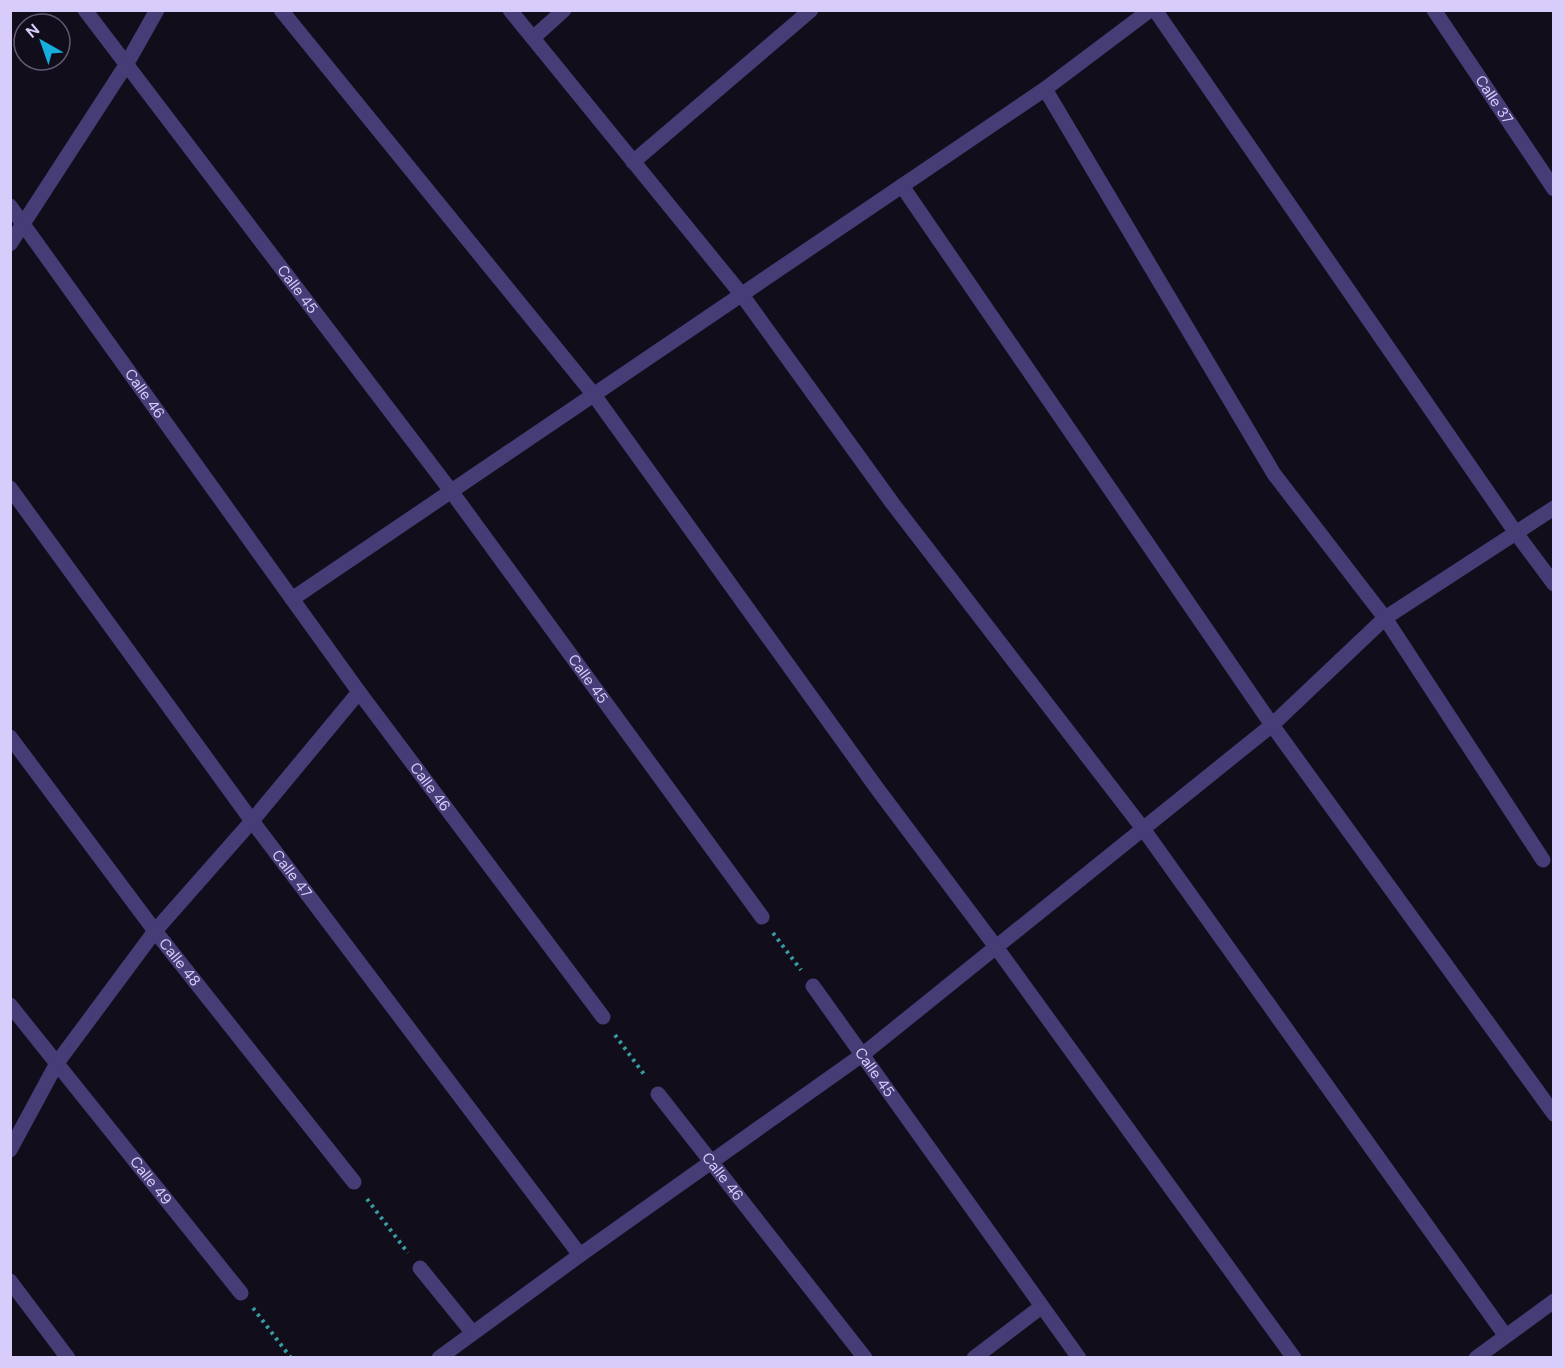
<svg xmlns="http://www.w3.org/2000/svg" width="1564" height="1368" font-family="'DM Sans',sans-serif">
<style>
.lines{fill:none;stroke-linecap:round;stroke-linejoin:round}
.path{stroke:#389ba2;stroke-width:4;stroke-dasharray:3 4.5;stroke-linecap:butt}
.minor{stroke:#463c76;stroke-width:15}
.labels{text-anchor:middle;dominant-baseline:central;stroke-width:4.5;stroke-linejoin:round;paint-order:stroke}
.street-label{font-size:15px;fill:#d8ccfa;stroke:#110d1b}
</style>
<rect width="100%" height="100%" fill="#110d1b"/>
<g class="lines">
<g class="path">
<polyline points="773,933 801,970"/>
<polyline points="615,1035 646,1077"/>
<polyline points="367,1199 408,1253"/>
<polyline points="253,1308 291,1358"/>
</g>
<g class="minor">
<path id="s1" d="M85,10L451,491L762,917"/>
<polyline points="281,10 594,395 876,787 996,947 1294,1358"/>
<polyline points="510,10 742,295 893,504 1144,830 1505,1335"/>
<polyline points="1155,10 1516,533 1554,584"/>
<path id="s2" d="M1434,10L1554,189"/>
<polyline points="533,38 564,10"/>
<polyline points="1045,89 1274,474 1385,618 1543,860"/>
<polyline points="633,162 811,10"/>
<polyline points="902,186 1272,725 1554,1114"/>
<path id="s3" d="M10,206L359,692L603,1017"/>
<polyline points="10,244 126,65 157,10"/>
<path id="s4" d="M10,488L252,821L580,1255"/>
<polyline points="292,599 1045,89 1150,10"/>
<path id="s5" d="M10,737L155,931L354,1182"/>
<path id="s6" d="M813,986L1079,1358"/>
<path id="s7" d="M10,1005L241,1293"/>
<path id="s8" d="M658,1094L865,1358"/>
<polyline points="10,1150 57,1063 155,931 252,821 359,692"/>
<polyline points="420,1268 472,1332"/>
<polyline points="10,1281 68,1358"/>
<polyline points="439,1358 580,1255 862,1055 1272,725 1385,618 1554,508"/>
<polyline points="974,1358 1041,1307"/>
<polyline points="1476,1358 1554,1301"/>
</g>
</g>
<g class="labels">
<g class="street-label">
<text stroke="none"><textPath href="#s2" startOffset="108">Calle 37</textPath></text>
<text stroke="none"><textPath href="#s1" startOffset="351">Calle 45</textPath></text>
<text stroke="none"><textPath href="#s3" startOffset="231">Calle 46</textPath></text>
<text stroke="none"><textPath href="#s1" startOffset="837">Calle 45</textPath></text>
<text stroke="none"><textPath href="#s3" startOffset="717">Calle 46</textPath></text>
<text stroke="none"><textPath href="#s4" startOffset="478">Calle 47</textPath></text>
<text stroke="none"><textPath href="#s5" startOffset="282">Calle 48</textPath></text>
<text stroke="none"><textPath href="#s6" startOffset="106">Calle 45</textPath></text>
<text stroke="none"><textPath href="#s8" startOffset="105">Calle 46</textPath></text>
<text stroke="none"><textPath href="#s7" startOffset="225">Calle 49</textPath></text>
</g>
</g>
<rect width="1564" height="1368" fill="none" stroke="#d8ccfa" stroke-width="24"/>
<g transform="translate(42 42) rotate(320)"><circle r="28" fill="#110d1b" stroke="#615974" stroke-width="1.5"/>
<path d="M0-4.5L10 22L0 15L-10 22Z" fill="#16aedd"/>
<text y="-9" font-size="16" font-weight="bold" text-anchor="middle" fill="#d8ccfa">N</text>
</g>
</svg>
